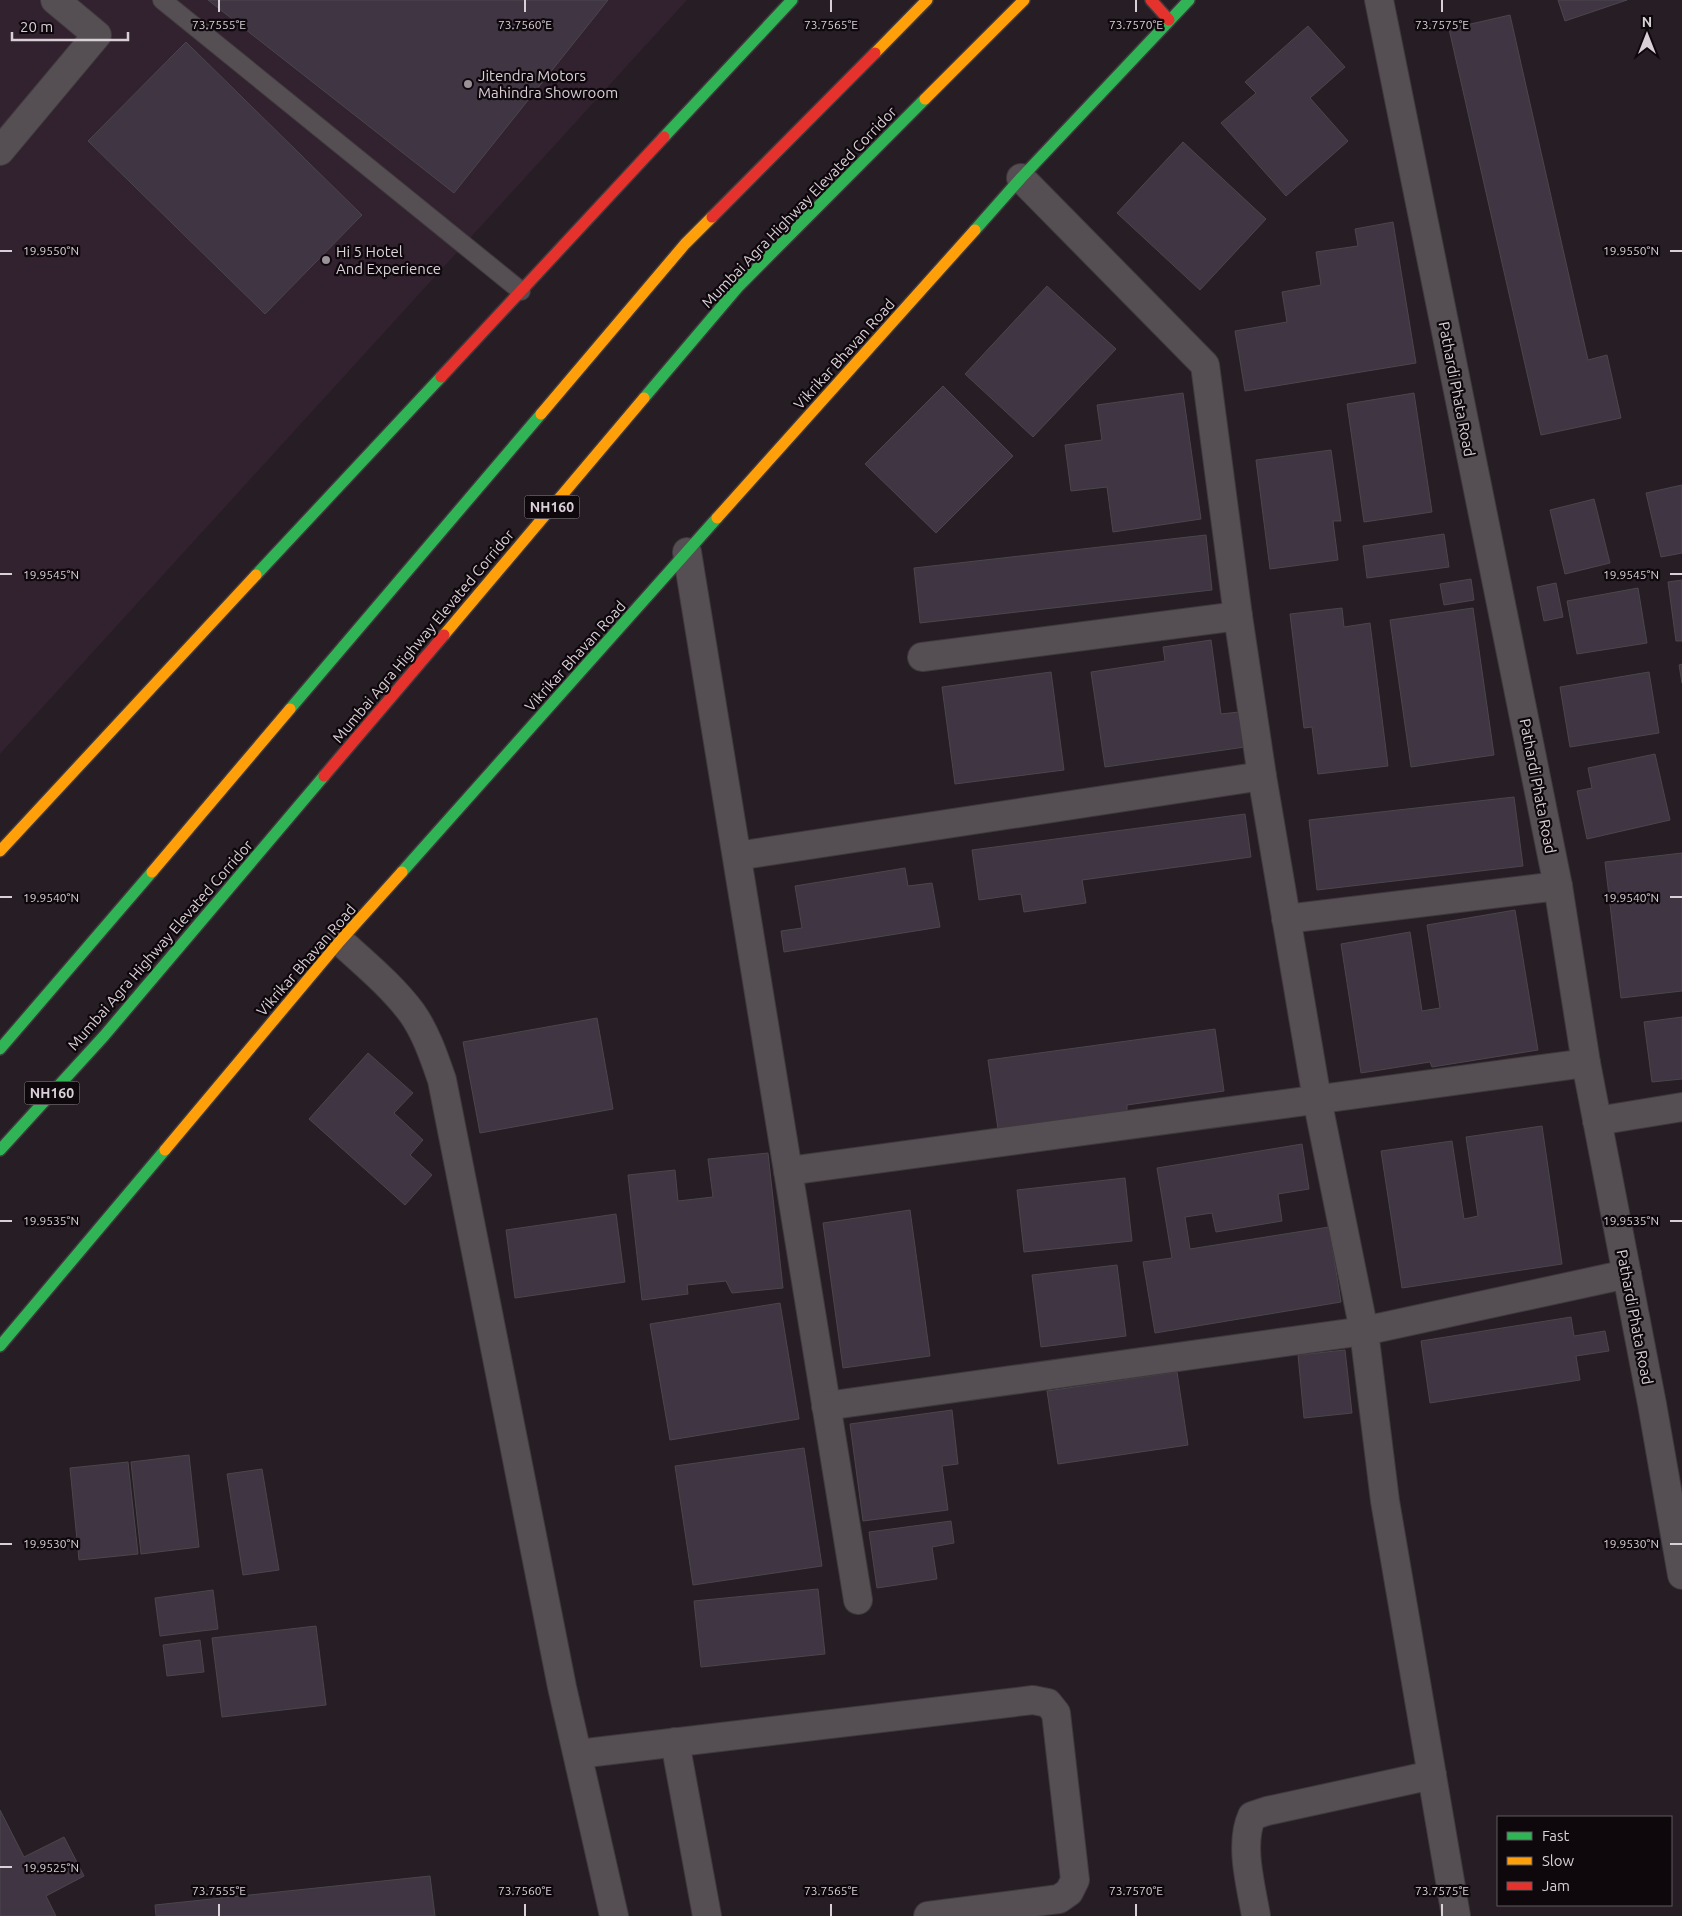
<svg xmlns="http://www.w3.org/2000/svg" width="1682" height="1916" font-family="Ubuntu,sans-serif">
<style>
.built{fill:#32212e}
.building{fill:#403542;stroke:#4b464c}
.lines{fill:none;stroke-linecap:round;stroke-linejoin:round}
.lane-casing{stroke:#3f393d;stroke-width:20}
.street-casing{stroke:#3f393d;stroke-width:30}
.fast-casing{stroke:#3f393d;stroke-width:14}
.slow-casing{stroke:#3f393d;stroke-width:14}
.jam-casing{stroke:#3f393d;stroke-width:14}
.lane{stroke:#554f53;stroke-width:18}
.street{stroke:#554f53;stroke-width:28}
.fast{stroke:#30b455;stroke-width:11}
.slow{stroke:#ff9f0a;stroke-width:11}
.jam{stroke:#e5322d;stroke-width:11}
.ticks{fill:none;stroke:#d9d0d7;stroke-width:2}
.poi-dot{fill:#9a9298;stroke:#0e080c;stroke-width:2}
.labels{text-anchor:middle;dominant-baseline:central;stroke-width:4.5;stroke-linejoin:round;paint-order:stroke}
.shield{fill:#0e080c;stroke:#9c949a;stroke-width:1}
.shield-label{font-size:14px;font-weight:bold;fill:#d9d0d7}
.poi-label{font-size:15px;fill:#d9d0d7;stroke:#0e080c;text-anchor:start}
.street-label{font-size:15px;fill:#d9d0d7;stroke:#0e080c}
.ticks-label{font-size:12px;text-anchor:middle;fill:#d9d0d7;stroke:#0e080c;stroke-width:4.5;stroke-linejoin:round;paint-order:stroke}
</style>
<rect width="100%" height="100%" fill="#261e24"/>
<polygon class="built" points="0,0 687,0 0,754"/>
<g class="building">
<polygon points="208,0 608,0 454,193"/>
<polygon points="1558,0 1627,0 1565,21"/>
<polygon points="1510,15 1588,360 1607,355 1621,418 1541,435 1449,29"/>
<polygon points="1308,26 1345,67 1310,98 1348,141 1286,196 1221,123 1256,93 1245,82"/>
<polygon points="186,42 362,215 265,314 88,141"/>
<polygon points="1183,142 1266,219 1200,290 1117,213"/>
<polygon points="1393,222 1416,363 1245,391 1235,331 1287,322 1282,292 1321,285 1316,252 1358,246 1355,229"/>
<polygon points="1047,286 1116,349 1033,437 965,374"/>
<polygon points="943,386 1013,456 936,533 865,464"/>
<polygon points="1183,393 1201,519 1113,532 1107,487 1071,491 1065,445 1102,440 1097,405"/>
<polygon points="1414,393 1432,512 1364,522 1347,404"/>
<polygon points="1331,450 1341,521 1333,521 1338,560 1270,569 1256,460"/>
<polygon points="1682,485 1682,553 1661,557 1646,493"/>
<polygon points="1594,499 1610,563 1565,574 1550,510"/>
<polygon points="1444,534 1449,567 1367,578 1363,546"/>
<polygon points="1206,535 1212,590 920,623 914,568"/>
<polygon points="1471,579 1474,600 1444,605 1440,584"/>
<polygon points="1682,580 1682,641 1676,641 1668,582"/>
<polygon points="1556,583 1563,617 1544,621 1537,587"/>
<polygon points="1638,588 1647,643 1577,654 1567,601"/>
<polygon points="1342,608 1344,627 1370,623 1388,766 1318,774 1312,727 1304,728 1290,614"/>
<polygon points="1473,608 1494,755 1411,767 1390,620"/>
<polygon points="1211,640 1221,714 1239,712 1245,747 1105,767 1091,672 1165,661 1163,647"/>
<polygon points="1682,664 1682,683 1679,665"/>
<polygon points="1051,672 1064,770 955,784 942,687"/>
<polygon points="1649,672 1659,733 1570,747 1560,687"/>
<polygon points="1655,754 1670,820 1587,839 1577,791 1592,788 1588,768"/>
<polygon points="1514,797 1523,866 1317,890 1309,820"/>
<polygon points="1245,814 1251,857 1082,880 1086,903 1024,912 1021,894 979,900 972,850"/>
<polygon points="1682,853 1682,991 1621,998 1605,862"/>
<polygon points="905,868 908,886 932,883 940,927 784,952 781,931 802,928 795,886"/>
<polygon points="1515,910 1538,1050 1432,1067 1430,1062 1361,1073 1341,944 1410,932 1422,1011 1440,1008 1427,925"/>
<polygon points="1682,1017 1682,1079 1652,1082 1644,1022"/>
<polygon points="597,1018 613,1109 480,1133 463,1042"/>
<polygon points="1215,1029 1224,1091 1127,1105 1127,1111 998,1129 988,1060"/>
<polygon points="368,1053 413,1093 394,1113 423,1140 410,1155 432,1175 405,1205 309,1119"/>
<polygon points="1542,1126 1562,1264 1402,1288 1381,1151 1452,1141 1464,1219 1478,1216 1466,1137"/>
<polygon points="1302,1144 1309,1189 1278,1194 1282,1221 1216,1232 1212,1213 1185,1217 1190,1249 1329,1227 1341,1302 1155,1333 1143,1262 1172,1258 1157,1168"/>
<polygon points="768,1153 783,1288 732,1293 726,1281 687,1285 688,1294 642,1300 628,1175 675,1170 678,1201 713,1197 708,1159"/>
<polygon points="1125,1178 1132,1241 1024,1252 1017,1190"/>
<polygon points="910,1210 930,1356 843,1368 823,1223"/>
<polygon points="616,1214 625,1282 515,1298 506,1230"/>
<polygon points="1117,1265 1126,1336 1041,1347 1032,1275"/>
<polygon points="780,1303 799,1419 670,1440 650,1324"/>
<polygon points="1571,1317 1574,1336 1605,1331 1609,1351 1576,1356 1580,1380 1430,1403 1421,1341"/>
<polygon points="1345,1350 1352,1413 1304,1418 1298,1355"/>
<polygon points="1177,1372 1188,1445 1058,1464 1047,1391"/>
<polygon points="952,1410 958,1464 942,1466 948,1510 863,1521 850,1424"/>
<polygon points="804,1448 822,1566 693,1585 675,1466"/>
<polygon points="189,1455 199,1547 141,1554 131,1462"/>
<polygon points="128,1462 138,1554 79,1560 70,1468"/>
<polygon points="262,1469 279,1570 243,1575 227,1474"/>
<polygon points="951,1521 954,1543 932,1547 937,1579 877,1588 869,1532"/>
<polygon points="818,1589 825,1654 701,1667 694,1601"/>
<polygon points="213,1590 218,1629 160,1636 155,1598"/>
<polygon points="316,1626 326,1705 222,1717 212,1638"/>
<polygon points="200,1640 204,1672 167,1676 163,1645"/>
<polygon points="0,1810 24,1857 64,1837 84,1876 46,1896 56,1916 0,1916"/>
<polygon points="430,1876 435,1916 156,1916 155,1905"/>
</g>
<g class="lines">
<g class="lane-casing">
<polyline id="lane" points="162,0 521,291"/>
</g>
<g class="street-casing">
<g id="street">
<polyline points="1379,0 1558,886 1586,1063 1652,1404 1682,1575"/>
<polyline points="0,151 97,35 55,0"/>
<polyline points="1021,178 1205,365 1238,616 1262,776 1317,1099 1364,1331 1385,1501 1456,1916"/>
<polyline points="687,552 858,1600"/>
<polyline points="922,657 1238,616"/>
<polyline points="737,856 1262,776"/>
<polyline points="1286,919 1558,886"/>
<path d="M340,941C365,964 392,986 412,1013C426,1033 434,1057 442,1080L562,1687L614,1916"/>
<polyline points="1597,1121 1682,1107"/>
<polyline points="788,1171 1586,1063"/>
<polyline points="826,1406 1364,1331 1627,1274"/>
<polyline points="675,1742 707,1916"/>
<polyline points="578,1754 1033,1700 1048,1703 1056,1713 1075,1880 1069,1892 1059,1899 928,1916"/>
<path d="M1256,1916C1251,1886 1239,1844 1252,1816L1267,1811L1432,1775"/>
</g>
</g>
<g class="fast-casing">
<g id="fast">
<polyline points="664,137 792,0"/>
<polyline points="975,230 1021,178 1189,0"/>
<polyline points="644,398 739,286 925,99"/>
<polyline points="256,575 441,377"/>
<polyline points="290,709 541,414"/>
<polyline points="402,872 717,518"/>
<polyline points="0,1049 152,872"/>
<polyline points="0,1150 104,1036 324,776"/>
<polyline points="0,1346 165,1150"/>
</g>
</g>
<g class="slow-casing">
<g id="slow">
<polyline points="875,53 927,0"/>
<polyline points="925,99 1024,0"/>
<polyline points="541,414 685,244 712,217"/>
<polyline points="717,518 975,230"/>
<polyline points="444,635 644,398"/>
<polyline points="0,851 256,575"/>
<polyline points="152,872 290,709"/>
<polyline points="165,1150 340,941 402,872"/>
</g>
</g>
<g class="jam-casing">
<g id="jam">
<polyline points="1151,0 1169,20"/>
<polyline points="712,217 875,53"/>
<polyline points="441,377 664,137"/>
<polyline points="324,776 444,635"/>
</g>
</g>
<use href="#lane" class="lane"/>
<use href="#street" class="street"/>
<use href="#fast" class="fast"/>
<use href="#slow" class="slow"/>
<use href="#jam" class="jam"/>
</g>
<path class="ticks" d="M219,0V12M525,0V12M831,0V12M1136,0V12M1442,0V12M0,251H12M1670,251H1682M0,574H12M1670,574H1682M0,897H12M1670,897H1682M0,1221H12M1670,1221H1682M0,1544H12M1670,1544H1682M0,1867H12M219,1904V1916M525,1904V1916M831,1904V1916M1136,1904V1916M1442,1904V1916"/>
<g class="poi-dot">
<circle cx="468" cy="84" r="5"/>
<circle cx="326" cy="260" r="5"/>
</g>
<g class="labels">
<g class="shield">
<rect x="524.5" y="495.5" width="55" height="23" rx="4"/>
<rect x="24.5" y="1081.5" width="55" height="23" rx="4"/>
</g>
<g class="shield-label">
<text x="552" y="507">NH160</text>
<text x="52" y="1093">NH160</text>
</g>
<g class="poi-label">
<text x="478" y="75">Jitendra Motors<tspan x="478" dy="17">Mahindra Showroom</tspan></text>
<text x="336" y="251">Hi 5 Hotel<tspan x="336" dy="17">And Experience</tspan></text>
</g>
<g class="street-label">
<text transform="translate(799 207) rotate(-46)">Mumbai Agra Highway Elevated Corridor</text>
<text transform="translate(844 354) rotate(-48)">Vikrikar Bhavan Road</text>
<text transform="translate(1457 389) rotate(79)">Pathardi Phata Road</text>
<text transform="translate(423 636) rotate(-50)">Mumbai Agra Highway Elevated Corridor</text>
<text transform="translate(575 656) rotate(-48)">Vikrikar Bhavan Road</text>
<text transform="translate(1538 786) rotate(79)">Pathardi Phata Road</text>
<text transform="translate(160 945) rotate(-49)">Mumbai Agra Highway Elevated Corridor</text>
<text transform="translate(306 960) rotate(-49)">Vikrikar Bhavan Road</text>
<text transform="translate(1635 1317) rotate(79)">Pathardi Phata Road</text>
</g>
</g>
<g class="ticks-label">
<text x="219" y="29">73.7555°E</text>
<text x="525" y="29">73.7560°E</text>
<text x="831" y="29">73.7565°E</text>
<text x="1136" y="29">73.7570°E</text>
<text x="1442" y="29">73.7575°E</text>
<text x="51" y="255">19.9550°N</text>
<text x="1631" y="255">19.9550°N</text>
<text x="51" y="579">19.9545°N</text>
<text x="1631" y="579">19.9545°N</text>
<text x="51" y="902">19.9540°N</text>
<text x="1631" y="902">19.9540°N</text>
<text x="51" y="1225">19.9535°N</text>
<text x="1631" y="1225">19.9535°N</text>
<text x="51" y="1548">19.9530°N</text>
<text x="1631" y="1548">19.9530°N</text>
<text x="51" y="1872">19.9525°N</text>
<text x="219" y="1895">73.7555°E</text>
<text x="525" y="1895">73.7560°E</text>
<text x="831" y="1895">73.7565°E</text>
<text x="1136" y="1895">73.7570°E</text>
<text x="1442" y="1895">73.7575°E</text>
</g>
<rect x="1497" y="1816" width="175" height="90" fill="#0e080c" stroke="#5f585d"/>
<rect x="1507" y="1832" width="25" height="8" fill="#30b455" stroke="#5f585d"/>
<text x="1542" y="1841" font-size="15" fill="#d9d0d7">Fast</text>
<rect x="1507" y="1857" width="25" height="8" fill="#ff9f0a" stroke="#5f585d"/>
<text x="1542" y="1866" font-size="15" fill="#d9d0d7">Slow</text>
<rect x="1507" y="1882" width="25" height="8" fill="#e5322d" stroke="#5f585d"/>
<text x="1542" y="1891" font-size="15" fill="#d9d0d7">Jam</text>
<g transform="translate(1647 35)" stroke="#0e080c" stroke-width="4" paint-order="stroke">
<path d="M0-4L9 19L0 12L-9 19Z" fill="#d9d0d7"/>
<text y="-8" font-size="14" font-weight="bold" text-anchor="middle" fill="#d9d0d7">N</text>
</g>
<path d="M12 32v8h116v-8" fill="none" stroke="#d9d0d7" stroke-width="2.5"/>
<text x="20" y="32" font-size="15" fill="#d9d0d7" stroke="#0e080c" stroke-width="4" paint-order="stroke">20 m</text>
</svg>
